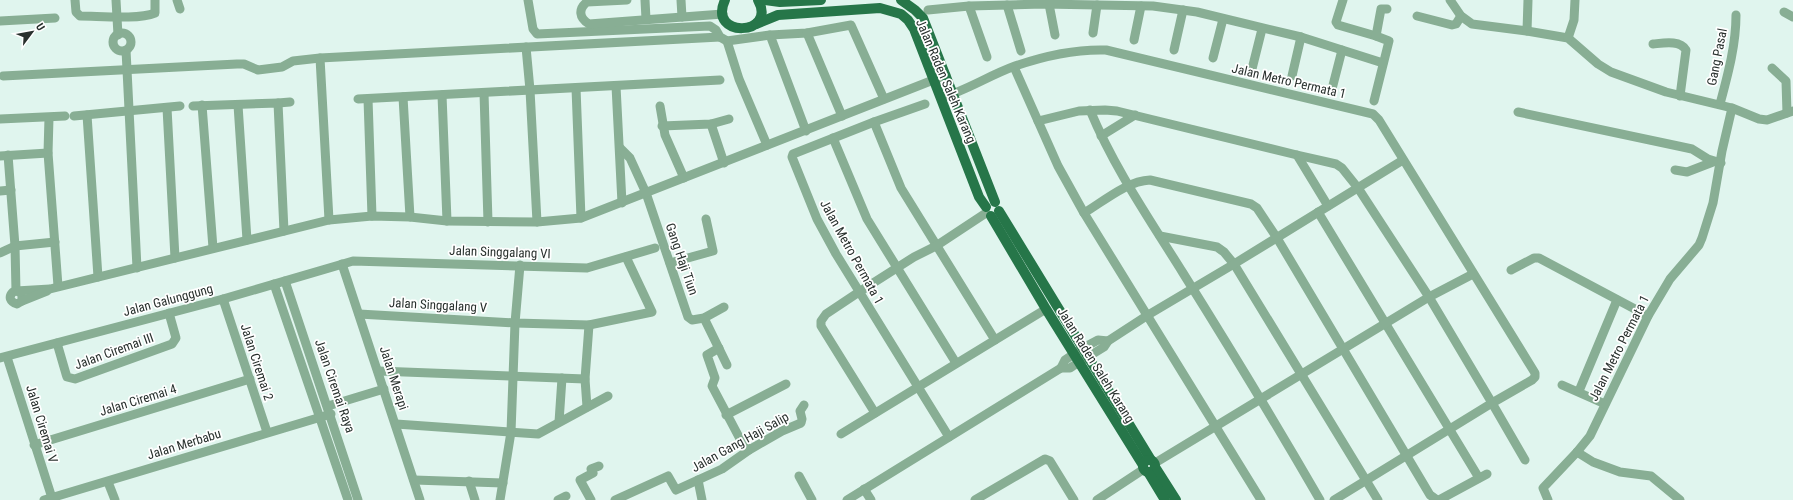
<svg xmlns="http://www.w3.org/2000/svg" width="1793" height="500" font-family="'Roboto Condensed',sans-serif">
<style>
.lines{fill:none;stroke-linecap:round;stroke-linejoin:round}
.minor{stroke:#88ae94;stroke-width:9}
.major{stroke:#267649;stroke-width:10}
.labels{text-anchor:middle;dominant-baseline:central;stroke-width:3.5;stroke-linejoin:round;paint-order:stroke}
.street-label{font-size:13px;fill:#28302d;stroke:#fff}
</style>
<rect width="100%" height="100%" fill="#e0f5ee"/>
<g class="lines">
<g class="minor">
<path d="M75,0L76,12L80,16C99,16 138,20 155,13V0"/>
<polyline points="116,0 118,35"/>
<polyline points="177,0 180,9"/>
<polyline points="528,0 533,29 537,34 710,26 716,30 720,37 727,41 770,35 807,33 851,25 884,99"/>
<path d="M627,0L587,2C578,9 579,18 589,24L723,14"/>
<polyline points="645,0 646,19"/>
<polyline points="681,0 682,17"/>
<polyline points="1343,0 1336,22 1338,25 1376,36 1389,41 1374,101"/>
<polyline points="1450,0 1461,16 1472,24 1527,31 1528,0"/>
<polyline points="1049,4 1055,35"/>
<polyline points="1007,5 1021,51"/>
<polyline points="969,6 987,57"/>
<polyline points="928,10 969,6 1043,4 1153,6 1197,12 1301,37 1383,63"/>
<polyline points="1784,12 1793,17"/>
<polyline points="1417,16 1452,25 1456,24 1461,16"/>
<polyline points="0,21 55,18"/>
<polyline points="1527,31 1568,38 1598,64 1611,72 1666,92 1732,108 1722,151 1713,203 1702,238 1699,245 1670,279 1648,316 1590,436 1577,452 1543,488 1548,500"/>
<polyline points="807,33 842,116"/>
<polyline points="1093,33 1097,5"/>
<circle cx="122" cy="42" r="9"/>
<polyline points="770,35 806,131"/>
<polyline points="1376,36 1381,9 1387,9"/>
<polyline points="1568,38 1574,20 1575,0"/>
<polyline points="1134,40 1141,6"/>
<polyline points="727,41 739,79 767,145"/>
<path d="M1653,44C1664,43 1680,40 1686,50L1680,96"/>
<polyline points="526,47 530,90 537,222"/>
<polyline points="126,50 137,268"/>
<polyline points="1174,50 1183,10"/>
<polyline points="320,58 329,220"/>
<polyline points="1213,58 1223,19"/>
<polyline points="1014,67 1058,166 1084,213 1261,500"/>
<polyline points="1772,68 1786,81 1787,113"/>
<polyline points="1252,69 1262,29"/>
<polyline points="3,76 237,64 244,64 258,70 282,67 293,61 320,58 720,37"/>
<polyline points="1292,76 1301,37"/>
<polyline points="616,86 622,203"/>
<polyline points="576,88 581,218"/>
<polyline points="1332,89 1342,50"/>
<polyline points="484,93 488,222"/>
<polyline points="442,95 447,221"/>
<polyline points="403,97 410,217"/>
<path d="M941,98C967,90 990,75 1015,66C1044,56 1075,49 1106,50L1373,114L1379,120L1535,373V377L1532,380L1492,403L1525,460"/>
<polyline points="358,99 720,80"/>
<polyline points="368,99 372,216"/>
<polyline points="278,103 290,102"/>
<polyline points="925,104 874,122 793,154 792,157 817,219 836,254 949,437"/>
<path d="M1720,104C1728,74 1736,45 1736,15"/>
<polyline points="202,105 213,248"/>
<polyline points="238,105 247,240"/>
<polyline points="193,106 278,103 284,231"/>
<polyline points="660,106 665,135 684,178"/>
<polyline points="167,108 175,258"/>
<polyline points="1732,108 1759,119 1767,120 1793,111"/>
<path d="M1090,110C1114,168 1150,220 1183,273C1230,348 1276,424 1320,500"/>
<polyline points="1518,112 1678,146 1692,149 1708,159 1721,163"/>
<polyline points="87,115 98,277"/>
<polyline points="74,116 180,106"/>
<polyline points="49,118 48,153 58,286"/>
<polyline points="0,119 65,116"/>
<polyline points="1038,121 1079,111 1105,110 1117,111 1297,155 1336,164 1342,168 1358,188 1429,297 1492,403 1334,500"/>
<polyline points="874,122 901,188 995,340"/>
<polyline points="711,124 724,163"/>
<polyline points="662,126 711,124 729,119"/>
<polyline points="1101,136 1135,115"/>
<polyline points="833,138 867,219 956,363"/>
<polyline points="620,148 630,158 646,193 688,317 692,320 704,318 724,307"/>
<polyline points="8,155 15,246 16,291"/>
<polyline points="1297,155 1328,206"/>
<polyline points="0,156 48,153"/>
<polyline points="1675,170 1687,172 1713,162"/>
<polyline points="0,191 11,190"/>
<polyline points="1318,212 1479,478"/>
<path d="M1084,213C1104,201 1127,181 1150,180L1251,204L1257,208L1277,238L1430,495L1437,500"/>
<polyline points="1160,236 1217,247 1224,252 1234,264 1378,500"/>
<polyline points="0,253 15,246 55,242"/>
<polyline points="670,263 713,251 706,219"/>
<polyline points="342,264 420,500"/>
<polyline points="1511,270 1534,258 1539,258 1648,316"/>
<polyline points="285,281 358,500"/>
<polyline points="274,284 348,500"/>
<path d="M19,292L22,294V301L17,304C10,302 8,297 13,292L16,291L50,289L329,220L372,216L410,217L447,221L537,222L581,218L946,75"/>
<polyline points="223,299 267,432"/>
<polyline points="22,301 47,291"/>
<polyline points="359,314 515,323 589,325 652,312 626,257"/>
<polyline points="704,318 727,365"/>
<polyline points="57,343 66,374 67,377 75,379 172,344 176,338 169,313"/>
<polyline points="719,348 707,355 715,378 712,386 739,437 749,450"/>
<polyline points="7,357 52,498"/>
<polyline points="0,358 223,299 353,261 587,268 655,248"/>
<polyline points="1061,368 1065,360 1083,348 1098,340 1108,341"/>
<polyline points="378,371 585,379"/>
<polyline points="1562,385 1605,404"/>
<polyline points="1579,391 1617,300"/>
<polyline points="328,406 384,389"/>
<polyline points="587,407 585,379 589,325"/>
<polyline points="875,413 821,326 821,321 826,314 859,292 914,257 936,246 986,213"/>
<polyline points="726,415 786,384"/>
<polyline points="559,422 562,378"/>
<polyline points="396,424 538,434 608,396"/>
<polyline points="841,434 1046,309"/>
<polyline points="34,445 250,379"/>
<polyline points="1577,452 1593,462 1620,472 1651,476 1680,500"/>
<polyline points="1155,463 1429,297 1473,274"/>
<polyline points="799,476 812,500"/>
<polyline points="414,480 503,483"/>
<polyline points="698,480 702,500"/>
<polyline points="469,481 475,500"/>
<polyline points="108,482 115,500"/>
<polyline points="864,489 871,500"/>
<polyline points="44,500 331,414"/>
<polyline points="500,500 511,432 515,323 520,265"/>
<polyline points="558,500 566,496"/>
<polyline points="591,500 580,480 593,473 591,469 599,466"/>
<polyline points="615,500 668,476 676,490 722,469 749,450 782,431 801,423 802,419 800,411 804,405"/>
<polyline points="847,500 1061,368 1070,368 1073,366 1104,347 1108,341 1148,315 1234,264 1403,160"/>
<polyline points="975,500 1045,459 1050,461 1074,500"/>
<polyline points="1097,500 1144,469"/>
<polyline points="1439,500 1487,474"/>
</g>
<g class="major">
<path d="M725,0C707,39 778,36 758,0"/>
<polyline points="765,0 780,2 821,0"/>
<polyline points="901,0 915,10 923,18 995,202"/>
<polyline points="756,24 778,15 880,8 901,14 908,20 914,29 979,197 986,207"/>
<polyline points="999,211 1151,460"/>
<polyline points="991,216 1046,309 1143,465"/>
<circle cx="1149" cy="466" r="6"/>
<polyline points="1155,467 1176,500"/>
<polyline points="1148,472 1165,500"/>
</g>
</g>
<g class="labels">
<g class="street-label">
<text transform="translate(1717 57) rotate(-79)">Gang Pasal</text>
<text transform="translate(946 81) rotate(67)">Jalan Raden Saleh Karang</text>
<text transform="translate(1289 81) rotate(13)">Jalan Metro Permata 1</text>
<text transform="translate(500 252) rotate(2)">Jalan Singgalang VI</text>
<text transform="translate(852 252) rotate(61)">Jalan Metro Permata 1</text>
<text transform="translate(682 259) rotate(71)">Gang Haji Tiun</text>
<text transform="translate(168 300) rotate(-15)">Jalan Galunggung</text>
<text transform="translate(438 305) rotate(3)">Jalan Singgalang V</text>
<text transform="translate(1619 348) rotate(-63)">Jalan Metro Permata 1</text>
<text transform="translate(114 351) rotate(-20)">Jalan Ciremai III</text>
<text transform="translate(257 362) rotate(72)">Jalan Ciremai 2</text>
<text transform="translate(1096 365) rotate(58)">Jalan Raden Saleh Karang</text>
<text transform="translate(394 378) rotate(72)">Jalan Merapi</text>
<text transform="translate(335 386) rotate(71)">Jalan Ciremai Raya</text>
<text transform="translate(138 400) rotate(-17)">Jalan Ciremai 4</text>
<text transform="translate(42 424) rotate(73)">Jalan Ciremai V</text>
<text transform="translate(740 442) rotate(-29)">Jalan Gang Haji Salip</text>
<text transform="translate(184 444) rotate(-17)">Jalan Merbabu</text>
</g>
</g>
<g transform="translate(32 32) rotate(58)" stroke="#ffffff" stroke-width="3" paint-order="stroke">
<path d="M0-3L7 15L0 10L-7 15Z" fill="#28302d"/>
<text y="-6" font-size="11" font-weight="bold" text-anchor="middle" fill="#28302d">U</text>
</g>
</svg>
